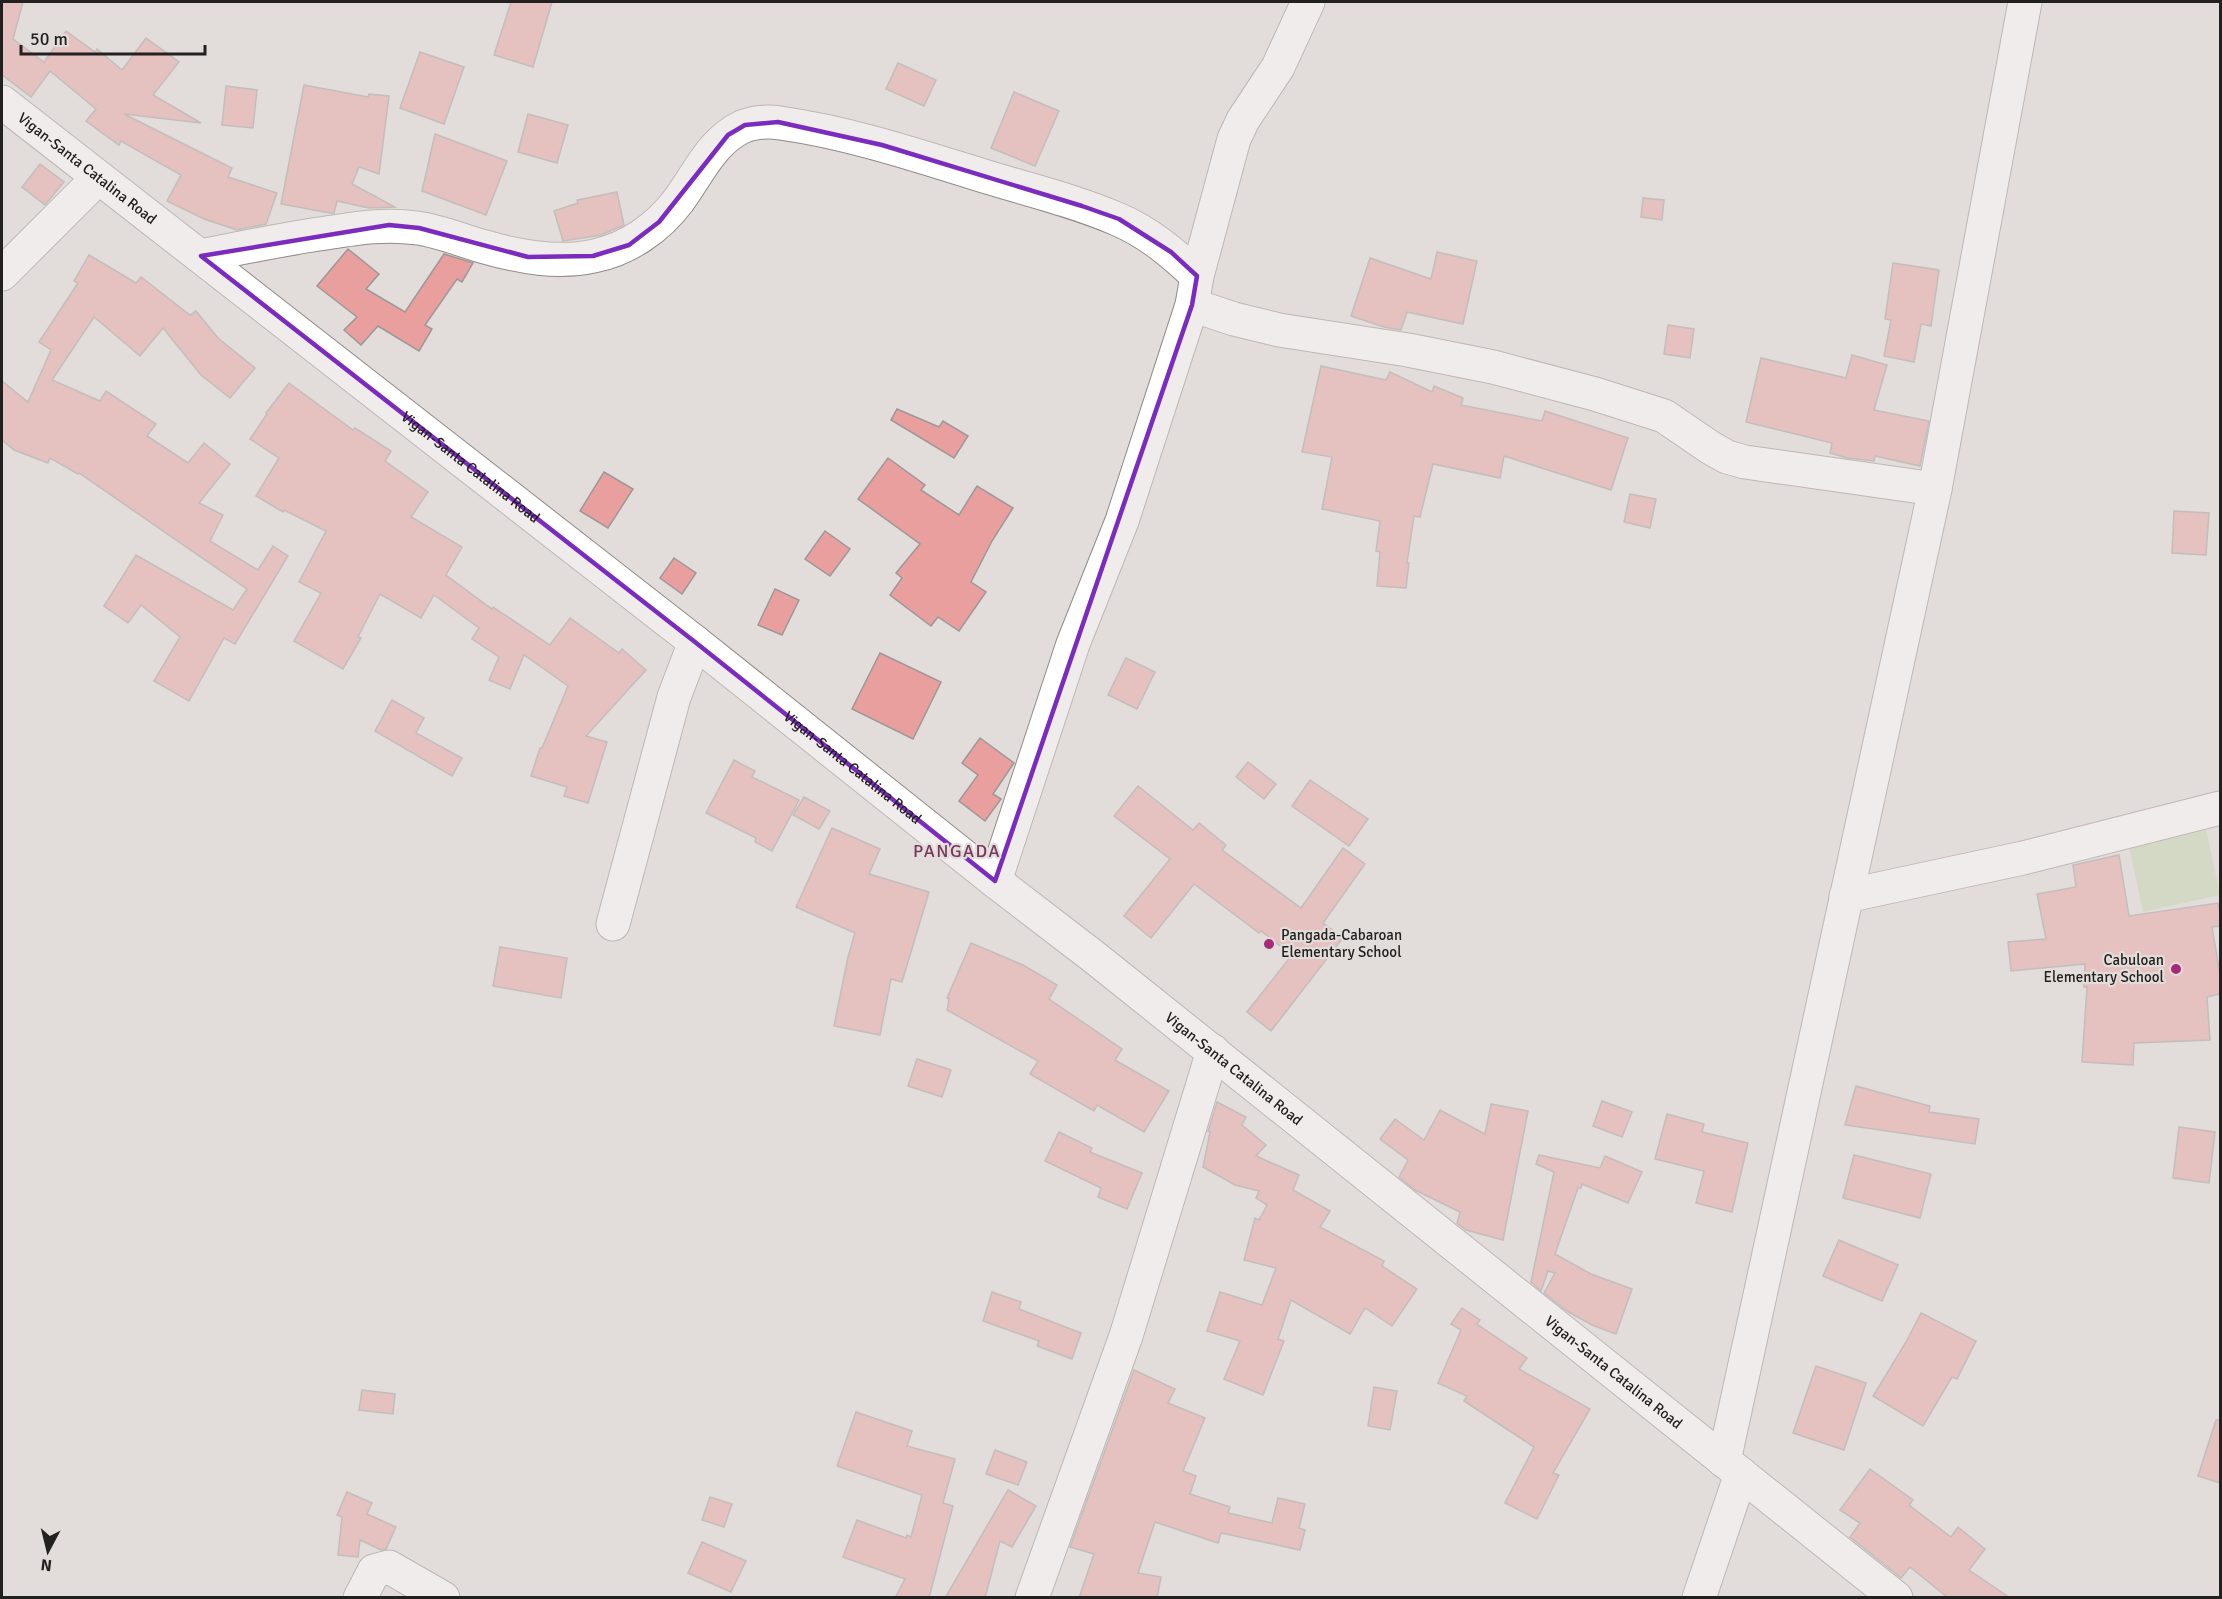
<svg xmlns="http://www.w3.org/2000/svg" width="2222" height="1599" font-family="Signika,sans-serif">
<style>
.green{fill:#c3d4ac}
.building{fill:#e89f9d;stroke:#9d9897;stroke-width:1.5}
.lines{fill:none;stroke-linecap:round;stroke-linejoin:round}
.minor-casing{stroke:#908b88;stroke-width:35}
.major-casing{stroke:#908b88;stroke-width:35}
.minor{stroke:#fff;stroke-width:33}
.major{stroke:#fff;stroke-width:33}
.marked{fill:none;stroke:#7b2cbf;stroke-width:4.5;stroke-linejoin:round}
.poi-dot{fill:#a6297a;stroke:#e2ddda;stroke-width:2}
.labels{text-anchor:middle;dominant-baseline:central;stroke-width:4.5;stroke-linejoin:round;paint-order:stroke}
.street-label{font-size:15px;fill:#232120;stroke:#e2ddda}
.poi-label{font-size:15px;fill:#232120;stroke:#e2ddda;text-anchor:start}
.quarter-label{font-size:18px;letter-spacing:1.5px;fill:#77385d;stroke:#e2ddda}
</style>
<rect width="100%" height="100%" fill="#e2ddda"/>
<polygon class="green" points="2206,829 2220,895 2143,912 2129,846"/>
<g class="building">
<polygon points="2,2 23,2 13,39 44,62 66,31 95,52 97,49 122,70 146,38 179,62 153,95 201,123 124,114 232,168 228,177 277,193 266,224 237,230 204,219 167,201 181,175 121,141 119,145 86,121 96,109 50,71 31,97 2,75"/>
<polygon points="511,2 552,2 533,67 494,55"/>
<polygon points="420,52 464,67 444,124 400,108"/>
<polygon points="898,63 936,80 924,106 886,89"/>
<polygon points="304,85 368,97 369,94 389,96 379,174 359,167 352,184 395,207 369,208 337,201 334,213 330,213 281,204"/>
<polygon points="226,86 257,90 253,128 222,125"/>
<polygon points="1014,92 1059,111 1035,166 991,148"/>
<polygon points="528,114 568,125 557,163 518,152"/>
<polygon points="435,134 507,161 486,215 422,191"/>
<polygon points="40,164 64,182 45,205 22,187"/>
<polygon points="617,192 624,225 601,235 563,241 554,211 578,203 577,200"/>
<polygon points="1643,198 1664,200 1662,220 1641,217"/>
<polygon points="348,249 379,274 366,289 405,312 444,254 473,263 462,282 457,279 425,325 432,329 419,351 378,326 361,345 344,330 357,317 317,286"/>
<polygon points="1437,252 1477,261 1463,324 1407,312 1401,330 1384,327 1351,316 1370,258 1431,279"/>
<polygon points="89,255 136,283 141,277 190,315 196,311 218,338 255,368 230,398 201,375 163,328 140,356 94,317 52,380 100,401 106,391 156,424 147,436 188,463 204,443 230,464 199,503 223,515 210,541 258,570 273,546 288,556 235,644 224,638 189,701 154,681 180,637 141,605 128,623 104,606 136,555 233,610 247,589 79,473 78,474 50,458 48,463 14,450 2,440 2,381 28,402 51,350 39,342 78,283 74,281"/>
<polygon points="1893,263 1939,270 1931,326 1921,324 1914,362 1884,356 1891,320 1885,319"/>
<polygon points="1668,325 1694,329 1690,358 1664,354"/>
<polygon points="1852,355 1887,365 1874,410 1929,421 1920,466 1875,456 1874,461 1847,458 1830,453 1832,443 1746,422 1761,358 1846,378"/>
<polygon points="1321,366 1386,380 1390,372 1432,392 1434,386 1463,398 1461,405 1542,421 1545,411 1628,438 1611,490 1504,456 1500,478 1433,464 1420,517 1414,516 1407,563 1409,563 1406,588 1377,586 1380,552 1376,551 1380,521 1322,509 1332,457 1302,452"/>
<polygon points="289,383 353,430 355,428 391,451 385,461 428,492 411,517 462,547 446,575 492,609 493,607 550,645 570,618 619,653 622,649 646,670 586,736 607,742 588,803 564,796 567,787 531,776 540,748 542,748 568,686 524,655 510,689 489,680 499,657 472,639 479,628 434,595 421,618 380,594 358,637 361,638 343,669 294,641 321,593 299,582 326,531 284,510 283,512 256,496 279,458 250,439 267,414 266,413"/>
<polygon points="897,409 939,427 943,421 968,436 954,458 891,420"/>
<polygon points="888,458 925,485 921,490 959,515 977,486 1013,508 992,541 971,582 986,592 959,631 938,617 931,626 890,595 902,578 896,573 920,544 858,499"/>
<polygon points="604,472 633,489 608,528 580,511"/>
<polygon points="1630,494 1656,499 1650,528 1624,522"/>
<polygon points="2174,511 2209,513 2206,555 2172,553"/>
<polygon points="825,531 850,549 830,576 805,559"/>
<polygon points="674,558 696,573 682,594 660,578"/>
<polygon points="775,589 799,600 782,635 758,625"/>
<polygon points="880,653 941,682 913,739 852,709"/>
<polygon points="1126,658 1155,672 1137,709 1108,695"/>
<polygon points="392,700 424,718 416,733 462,758 452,776 375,731"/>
<polygon points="980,738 1014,763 993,794 1001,799 985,821 959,801 978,775 962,763"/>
<polygon points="734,760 755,771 752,777 799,800 772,851 755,842 756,838 706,813"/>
<polygon points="1248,762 1276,784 1264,799 1236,777"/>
<polygon points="1310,780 1368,819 1349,846 1292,806"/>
<polygon points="1138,786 1193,830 1199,823 1226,845 1222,850 1301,908 1343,848 1365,864 1323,923 1343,938 1271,1031 1247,1012 1292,955 1261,931 1259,933 1194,884 1151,938 1124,916 1170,859 1114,816"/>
<polygon points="804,797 830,811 819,829 793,815"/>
<polygon points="832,828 880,849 869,874 929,892 902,982 891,979 880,1035 834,1026 848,957 855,933 796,907"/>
<polygon points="2119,855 2129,916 2218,903 2220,915 2220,926 2212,927 2220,974 2220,994 2207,997 2210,1040 2134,1043 2133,1065 2082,1062 2087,987 2084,987 2085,964 2011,971 2008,942 2046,939 2037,894 2076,887 2073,865"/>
<polygon points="971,943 1023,965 1057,985 1049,999 1122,1049 1115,1060 1169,1091 1144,1132 1097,1105 1094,1111 1030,1074 1038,1061 947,1010 949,999 947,998"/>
<polygon points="500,947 567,958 561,998 493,986"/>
<polygon points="917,1059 951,1070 942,1097 908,1086"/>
<polygon points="1856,1086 1930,1106 1929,1112 1979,1119 1975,1144 1845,1125"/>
<polygon points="1602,1101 1632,1112 1622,1137 1593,1126"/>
<polygon points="1217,1102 1246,1117 1242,1125 1266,1145 1256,1156 1299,1175 1293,1190 1330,1211 1320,1227 1384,1261 1382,1266 1417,1289 1392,1326 1365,1308 1350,1334 1291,1300 1278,1339 1284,1341 1263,1395 1224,1379 1240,1341 1207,1331 1220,1292 1262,1305 1276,1268 1244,1260 1255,1218 1259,1220 1267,1205 1256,1198 1259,1191 1235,1185 1203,1167 1210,1132 1208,1131"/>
<polygon points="1491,1104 1528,1111 1503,1240 1466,1230 1457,1223 1460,1212 1415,1190 1399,1177 1408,1160 1380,1139 1395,1119 1424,1140 1440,1110 1485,1134"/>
<polygon points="1667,1114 1704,1124 1702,1132 1748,1143 1732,1212 1696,1203 1704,1171 1655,1159"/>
<polygon points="2179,1127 2215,1132 2209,1183 2173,1178"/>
<polygon points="1059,1132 1092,1148 1090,1152 1142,1173 1127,1209 1098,1197 1101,1188 1045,1161"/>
<polygon points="1539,1155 1600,1168 1605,1156 1642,1172 1628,1203 1582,1184 1581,1188 1578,1188 1555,1254 1591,1274 1632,1289 1616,1334 1592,1325 1567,1311 1544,1293 1555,1273 1548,1271 1541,1291 1531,1282 1554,1172 1536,1164"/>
<polygon points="1854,1155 1931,1174 1920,1218 1843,1198"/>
<polygon points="1839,1240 1898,1265 1882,1301 1823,1276"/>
<polygon points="992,1292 1021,1302 1019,1309 1081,1333 1072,1359 1037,1346 1039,1341 983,1321"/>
<polygon points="1462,1308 1480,1320 1477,1324 1527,1358 1519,1369 1590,1409 1553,1473 1559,1475 1537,1519 1505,1503 1534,1447 1464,1401 1467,1396 1438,1383 1461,1330 1451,1324"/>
<polygon points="1921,1313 1976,1341 1957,1379 1952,1377 1923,1426 1873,1396 1906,1342"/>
<polygon points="1816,1366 1866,1383 1844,1450 1793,1433"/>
<polygon points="1134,1370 1175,1389 1168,1403 1205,1418 1183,1471 1196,1476 1190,1494 1230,1507 1228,1513 1272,1523 1278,1498 1305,1504 1299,1528 1305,1530 1300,1550 1221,1533 1218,1543 1155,1522 1138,1573 1161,1577 1157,1598 1079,1598 1094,1554 1070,1547"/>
<polygon points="1374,1387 1397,1391 1390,1430 1368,1426"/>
<polygon points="362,1390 395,1394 393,1414 359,1410"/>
<polygon points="856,1412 912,1431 907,1446 955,1459 943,1503 953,1506 929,1598 895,1598 905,1579 843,1557 857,1520 906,1538 907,1535 911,1537 922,1495 837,1466"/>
<polygon points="2216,1420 2220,1420 2220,1483 2198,1476"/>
<polygon points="995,1450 1027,1462 1018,1485 986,1474"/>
<polygon points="1870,1469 1913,1500 1909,1505 1951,1537 1958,1527 1985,1549 1969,1570 2010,1598 1948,1598 1910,1567 1901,1578 1850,1537 1860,1523 1840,1510"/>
<polygon points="1008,1490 1036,1506 1012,1547 1000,1541 985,1598 945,1598"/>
<polygon points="347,1492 372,1503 367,1514 396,1527 386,1549 381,1550 360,1540 358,1557 338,1555 342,1517 337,1515"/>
<polygon points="710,1497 732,1504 724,1527 702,1520"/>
<polygon points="702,1542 746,1561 731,1592 688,1573"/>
</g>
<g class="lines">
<g class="minor-casing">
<g id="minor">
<path d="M201,256C240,248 279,240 319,234C352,229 383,223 417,228C440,231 463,241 485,247C520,257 558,264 594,256C628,249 658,228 679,200C698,174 712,141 742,127C753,122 769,121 780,123C851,133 919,156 987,177C1030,190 1075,201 1117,219C1148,232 1173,253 1197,276"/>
<polyline points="2,274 98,178"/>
<polyline points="1192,305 1234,319 1279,330 1408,350 1493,367 1595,394 1664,416 1711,448 1727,457 1745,462 1935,489"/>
<polyline points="995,881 1073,644 1122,521 1192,305 1197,276 1234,139 1243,120 1278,67 1308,2"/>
<polyline points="1846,896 2023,858 2220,808"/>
<polyline points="613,924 674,697 695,642"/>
<polyline points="1724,1461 1935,489 2025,2"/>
<polyline points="360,1598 374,1571 389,1567 443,1598"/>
<polyline points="1032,1598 1126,1336 1213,1051"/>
<polyline points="1699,1598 1741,1474"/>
</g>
</g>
<g class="major-casing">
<g id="major">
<path id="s1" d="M2,102L695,642L995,881L1094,957L1896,1598"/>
</g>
</g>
<use href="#minor" class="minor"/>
<use href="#major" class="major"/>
</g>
<path d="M0 0H2222V1599H0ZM778,122L882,145L1082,206L1119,219L1171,252L1197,276L1192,305L995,881L695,642L201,256L389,225L419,228L528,257L593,256L629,245L659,222L728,135L745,125Z" fill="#e2ddda" fill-opacity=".55" fill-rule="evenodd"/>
<path class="marked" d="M778,122L882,145L1082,206L1119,219L1171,252L1197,276L1192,305L995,881L695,642L201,256L389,225L419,228L528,257L593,256L629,245L659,222L728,135L745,125Z"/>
<g class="poi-dot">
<circle cx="1269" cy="944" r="6"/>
<circle cx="2176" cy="969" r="6"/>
</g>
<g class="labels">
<g class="street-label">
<text stroke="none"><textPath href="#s1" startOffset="108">Vigan-Santa Catalina Road</textPath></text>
<text stroke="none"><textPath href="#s1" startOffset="594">Vigan-Santa Catalina Road</textPath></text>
<text stroke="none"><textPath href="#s1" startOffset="1080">Vigan-Santa Catalina Road</textPath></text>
<text stroke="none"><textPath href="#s1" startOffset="1566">Vigan-Santa Catalina Road</textPath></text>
<text stroke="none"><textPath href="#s1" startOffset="2052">Vigan-Santa Catalina Road</textPath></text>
</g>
<g class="poi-label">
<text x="1281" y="935">Pangada-Cabaroan<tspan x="1281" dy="17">Elementary School</tspan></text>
<text x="2164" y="960" text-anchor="end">Cabuloan<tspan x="2164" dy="17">Elementary School</tspan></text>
</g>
<g class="quarter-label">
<text x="957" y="851">PANGADA</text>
</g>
</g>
<rect width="2222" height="1599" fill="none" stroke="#232120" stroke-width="6"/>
<g transform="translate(48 1551) rotate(187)" stroke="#e2ddda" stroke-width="4.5" paint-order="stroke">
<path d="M0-4.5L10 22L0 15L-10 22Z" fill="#232120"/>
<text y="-9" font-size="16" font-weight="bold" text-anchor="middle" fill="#232120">N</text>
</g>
<path d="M21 45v9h184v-9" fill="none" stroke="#232120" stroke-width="3"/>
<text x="30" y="45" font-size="18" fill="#232120" stroke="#e2ddda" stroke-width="4.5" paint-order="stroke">50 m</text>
</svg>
